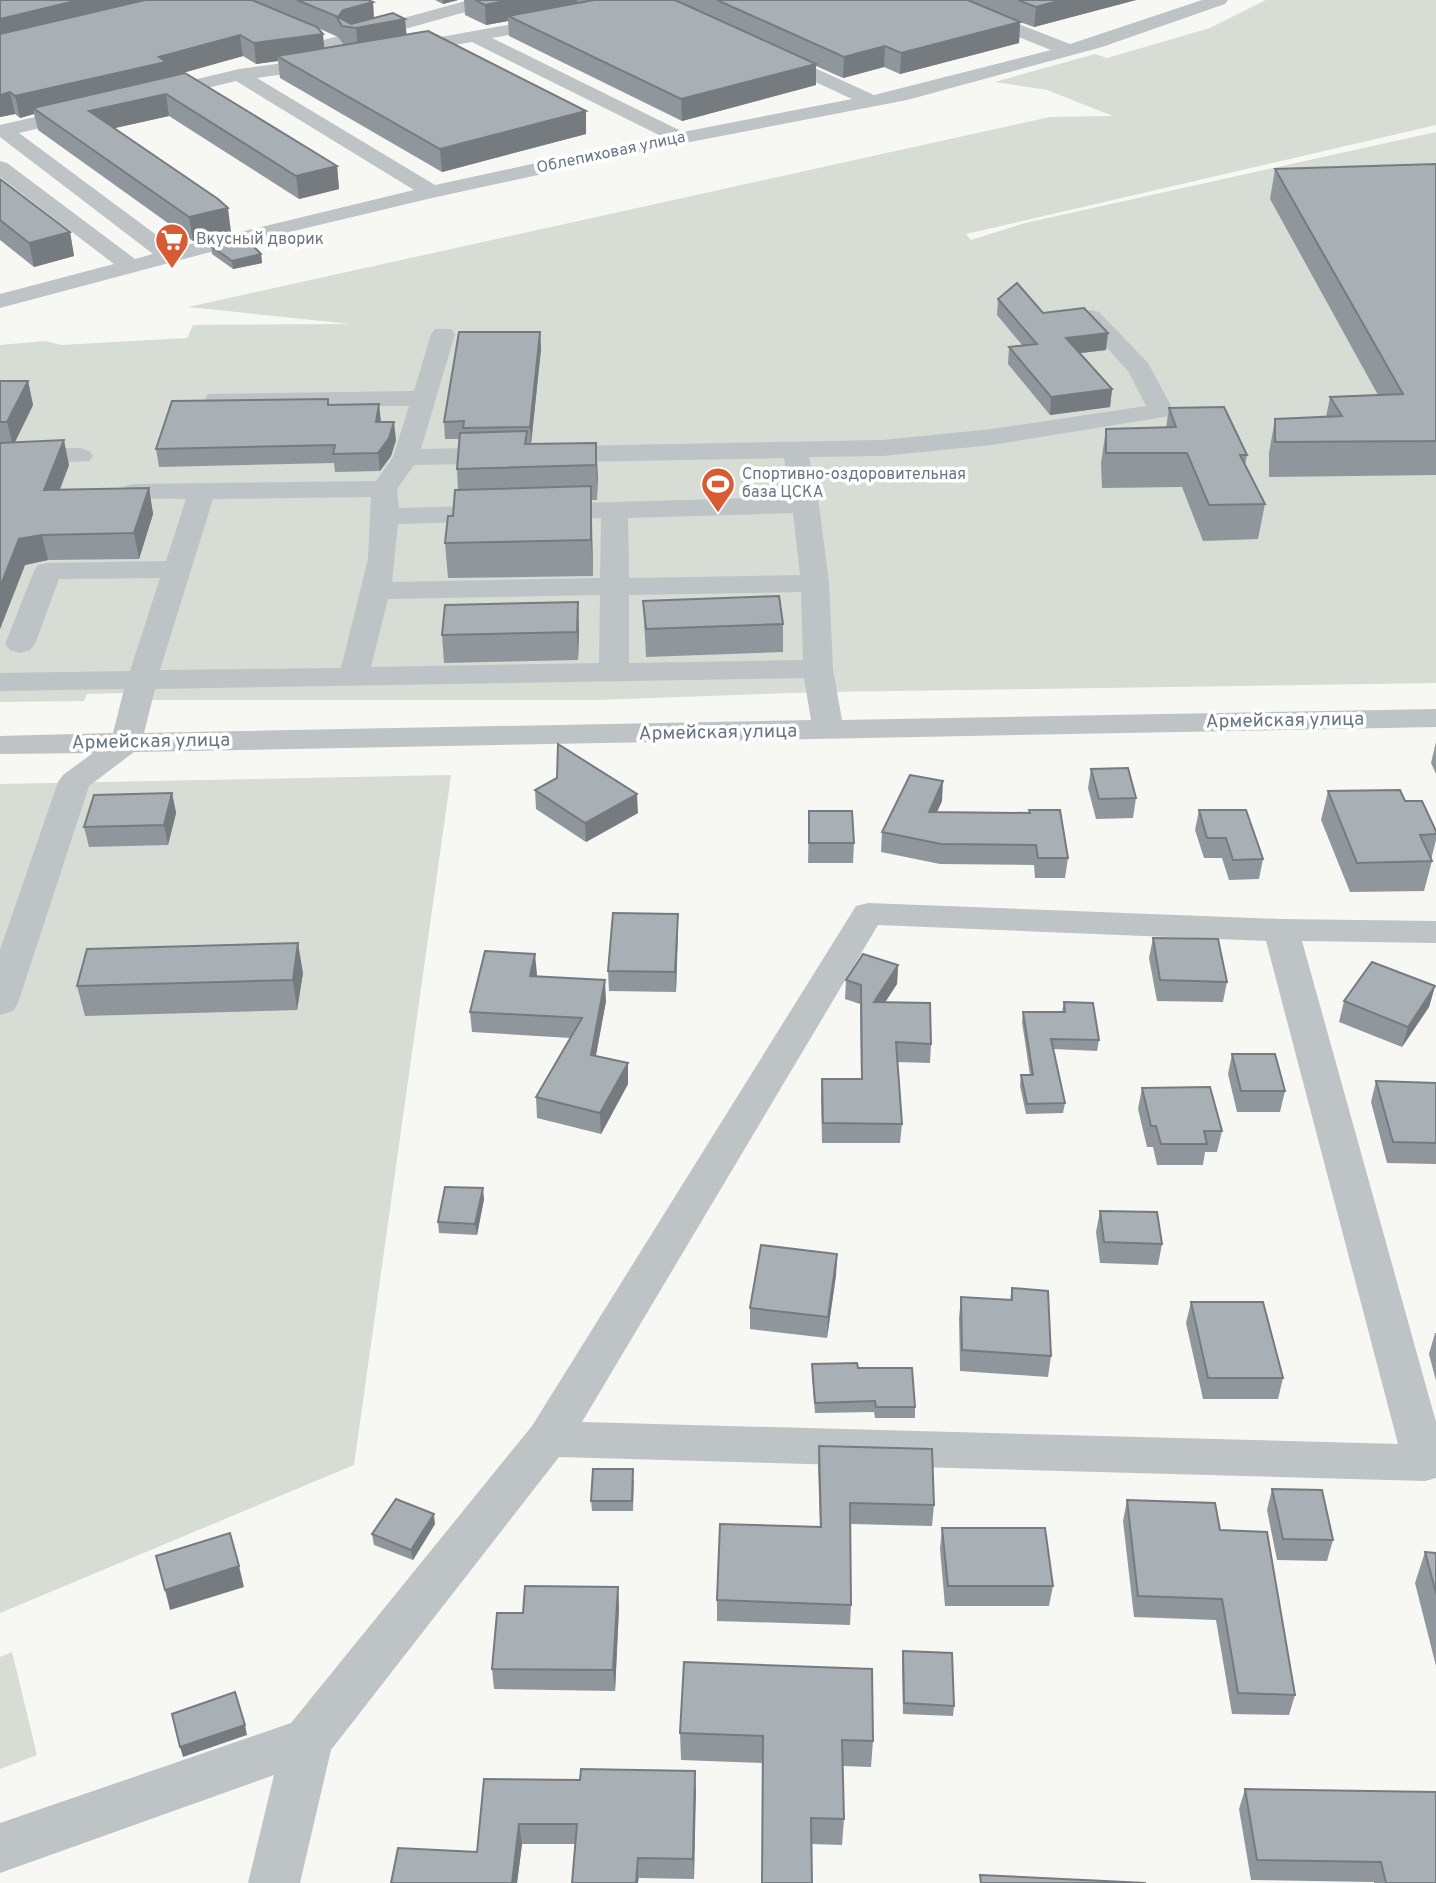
<svg xmlns="http://www.w3.org/2000/svg" width="1436" height="1883" font-family="Overpass,sans-serif">
<style>
.green{fill:#d7dcd4}
.lines{fill:none;stroke-linecap:round;stroke-linejoin:round}
.minor{fill:#bec3c6;fill-rule:evenodd}
.wall{fill:#90979c;fill-rule:evenodd}
.shaded-wall{fill:#767b7f}
.building{fill:#a8b0b5;stroke:#767b7f;stroke-width:2}
.labels{text-anchor:middle;dominant-baseline:central;stroke-width:7;stroke-linejoin:round;paint-order:stroke}
.far-street-label{font-size:16px;fill:#687783;stroke:#fff}
.far-poi-label{font-size:16px;fill:#687783;stroke:#fff;text-anchor:start}
.street-label{font-size:19px;fill:#687783;stroke:#fff}
</style>
<rect width="100%" height="100%" fill="#f7f7f4"/>
<g class="green">
<polygon points="1266,0 1436,0 1436,125 966,234 971,240 1025,223 1436,132 1436,683 822,692 596,700 137,700 124,693 87,694 84,701 0,702 0,345 46,341 61,345 187,338 193,325 351,324 188,307 1050,117 1113,116 1047,90 995,82 1095,54 1107,58 1210,28"/>
<polygon points="451,775 354,1465 0,1613 0,784"/>
<polygon points="12,1652 37,1755 0,1769 0,1657"/>
</g>
<g class="lines">
<g class="minor">
<polygon points="469,0 497,0 494,4 298,59 291,61 282,55 284,51"/>
<polygon points="932,0 957,0 1070,44 1202,0 1228,0 1225,4 1102,47 907,100 680,144 432,198 248,242 0,308 0,294 114,264 0,177 0,161 7,163 135,259 153,254 0,137 0,125 83,106 90,108 93,112 90,116 19,133 174,248 414,190 236,81 158,100 151,98 148,94 151,90 239,69 326,57 333,59 335,63 333,67 257,78 435,185 661,136 472,42 402,54 396,53 393,49 396,45 557,16 563,17 566,21 563,25 492,38 683,132 852,99 766,59 764,55 766,51 773,49 874,95 1051,50 935,4"/>
<path d="M1091,310L1099,312L1148,363L1174,411L1170,416L992,445L882,456L809,457L819,505L829,583L833,669L842,720L1436,709V727L134,752L89,786L18,1003L13,1011L0,1015V950L58,782L63,775L93,753L0,754V736L113,733L124,689L0,691V673L130,671L160,578L59,579L35,644L30,650L20,653L10,650L5,644L34,571L38,565L48,563L166,561L186,499L125,498L121,492L125,486L134,484L376,481L393,457L409,406H217L208,404L205,399L208,394L414,391L431,334L435,329H451L455,334L421,449L882,440L992,429L1146,406L1128,371L1079,317L1083,312ZM784,458L791,497L399,508L397,489L414,465ZM371,497L368,559L341,668L160,670L213,499ZM793,513L800,575L629,578L628,518ZM601,518L600,578L392,582L398,524ZM801,592L803,660L629,663V595ZM600,595L599,663L371,667L388,599ZM804,678L811,720L144,733L155,689Z"/>
<polygon points="80,448 89,451 93,456 89,461 0,465 0,449"/>
<path d="M868,903L1281,919L1436,921V943L1302,941L1436,1422V1478L1425,1481L559,1457L331,1750L300,1883H248L274,1775L0,1873V1823L291,1723L532,1426L851,914L856,906ZM878,925L1266,941L1398,1444L582,1422Z"/>
</g>
</g>
<g class="wall">
<path d="M0,0H368L373,2L374,18L586,134L442,172L280,78L278,61L256,64L243,56L168,77L337,166L339,189L299,199L169,116L114,128L231,232L193,241L38,130L34,114L20,118L15,114L0,117ZM318,28L338,37L344,45L324,48Z"/>
<polygon points="435,0 458,0 443,4"/>
<polygon points="464,0 1136,0 1034,27 1020,22 1019,43 900,74 884,67 843,78 816,66 816,85 682,121 509,36 508,21 486,25 465,15"/>
<polygon points="1436,164 1436,475 1269,477 1269,453 1275,419 1326,417 1330,397 1378,395 1270,199 1275,169"/>
<polygon points="0,179 70,232 74,256 34,267 0,240"/>
<polygon points="211,246 261,254 262,263 233,269 212,254"/>
<polygon points="998,299 1043,313 1106,350 1080,353 1112,389 1110,407 1050,415 1008,364 1009,347 1022,345 997,315"/>
<polygon points="540,332 541,349 531,444 596,443 597,500 591,500 593,576 448,578 445,543 458,490 457,469 459,439 445,439 444,422"/>
<polygon points="0,381 28,381 33,405 15,442 69,465 60,490 149,488 153,514 139,559 48,560 25,565 0,629"/>
<polygon points="329,405 381,422 396,440 391,456 380,471 335,472 334,463 159,467 156,449"/>
<polygon points="1169,408 1247,455 1245,466 1265,504 1258,539 1203,541 1182,487 1102,488 1101,463 1106,429 1166,428"/>
<polygon points="643,601 783,624 783,652 646,657"/>
<polygon points="579,630 578,660 444,663 442,635"/>
<polygon points="1436,742 1436,774 1431,763"/>
<polygon points="1091,769 1136,798 1133,818 1096,819 1088,788"/>
<polygon points="557,778 638,813 586,842 536,809 535,790"/>
<polygon points="1328,791 1405,801 1436,831 1436,840 1431,860 1432,861 1424,891 1350,892 1321,820"/>
<polygon points="172,793 176,813 168,845 89,847 84,827"/>
<polygon points="942,801 937,812 1029,813 1029,810 1068,858 1065,878 1035,878 1034,865 940,864 881,852 882,832"/>
<polygon points="1199,810 1263,859 1259,879 1229,880 1222,858 1204,858 1195,830"/>
<polygon points="809,811 854,843 853,863 808,863"/>
<polygon points="678,914 676,992 609,991 608,971"/>
<polygon points="1153,938 1227,982 1223,1002 1157,1001 1149,958"/>
<polygon points="898,965 897,984 885,1002 931,1044 930,1063 897,1062 902,1124 900,1143 822,1143 821,1098 822,1079 861,1079 860,1004 845,999 846,980"/>
<polygon points="303,973 297,1010 85,1016 77,986"/>
<polygon points="537,974 536,977 606,1001 596,1056 628,1063 628,1084 601,1134 537,1118 536,1097 571,1038 472,1032 470,1012"/>
<polygon points="1435,986 1429,1007 1402,1047 1339,1022 1344,1001"/>
<polygon points="1064,1002 1099,1040 1097,1051 1053,1049 1065,1103 1063,1113 1026,1114 1020,1086 1021,1075 1030,1075 1022,1022 1023,1012 1062,1012"/>
<polygon points="1232,1054 1285,1091 1280,1112 1237,1112 1228,1074"/>
<polygon points="1376,1081 1436,1083 1436,1164 1387,1163 1371,1102"/>
<polygon points="1142,1088 1222,1131 1217,1152 1205,1152 1203,1165 1157,1165 1153,1147 1147,1147 1138,1109"/>
<polygon points="484,1199 477,1235 439,1233 438,1222"/>
<polygon points="1100,1211 1162,1244 1158,1265 1100,1263 1096,1232"/>
<polygon points="837,1254 836,1275 827,1338 750,1329 750,1308"/>
<polygon points="1012,1288 1051,1356 1048,1377 960,1371 959,1318 961,1297 1010,1300"/>
<polygon points="1191,1302 1283,1378 1278,1399 1203,1399 1186,1323"/>
<polygon points="1435,1333 1436,1333 1436,1381 1429,1354"/>
<polygon points="812,1364 858,1368 915,1407 915,1418 875,1418 874,1412 815,1413 812,1375"/>
<polygon points="819,1446 934,1505 932,1526 851,1524 851,1605 850,1625 717,1621 717,1600 820,1527 818,1467"/>
<polygon points="634,1480 633,1511 592,1511 591,1501"/>
<polygon points="1272,1489 1333,1540 1327,1561 1277,1560 1267,1510"/>
<polygon points="1127,1500 1220,1530 1295,1695 1289,1715 1232,1714 1216,1620 1134,1617 1123,1521"/>
<polygon points="435,1524 413,1560 374,1545 372,1534"/>
<polygon points="942,1528 1053,1586 1049,1606 945,1606 940,1549"/>
<polygon points="1425,1552 1436,1553 1436,1666 1415,1583"/>
<polygon points="618,1587 619,1608 615,1691 494,1689 492,1669 523,1613"/>
<polygon points="903,1651 954,1706 953,1716 903,1714 902,1661"/>
<polygon points="680,1733 873,1741 871,1767 843,1766 844,1819 842,1845 811,1844 812,1883 762,1883 762,1763 681,1760"/>
<polygon points="695,1771 694,1879 639,1878 638,1883 572,1883 575,1844 522,1844 517,1883 391,1883 477,1852 580,1780"/>
<polygon points="1245,1789 1436,1883 1374,1883 1374,1882 1251,1880 1239,1809"/>
</g>
<g class="shaded-wall">
<polygon points="79,0 166,0 0,40 0,19"/>
<polygon points="443,0 458,0 443,4"/>
<polygon points="510,0 577,0 577,8 508,16 508,21 486,25 485,5"/>
<polygon points="1062,0 1136,0 1034,27 1036,7"/>
<polygon points="373,2 374,23 356,28 338,17 343,10"/>
<polygon points="405,19 407,39 358,48 356,28"/>
<polygon points="1020,22 1019,43 900,74 901,53"/>
<polygon points="323,34 325,55 277,56 278,61 256,64 254,43"/>
<polygon points="240,35 243,56 168,77 169,83 33,108 34,114 20,118 15,96"/>
<polygon points="885,46 884,67 843,78 844,57"/>
<polygon points="816,64 816,85 682,121 681,99"/>
<polygon points="10,92 15,114 0,117 0,95"/>
<polygon points="166,94 169,116 93,133 89,111"/>
<polygon points="586,111 586,134 442,172 440,149"/>
<polygon points="337,166 339,189 299,199 296,176"/>
<polygon points="228,208 231,232 193,241 189,217"/>
<polygon points="70,232 74,256 34,267 29,243"/>
<polygon points="261,254 262,263 233,269 232,261"/>
<polygon points="540,332 541,349 531,444 530,427"/>
<polygon points="1108,333 1106,350 1064,355 1066,338"/>
<polygon points="28,381 33,405 13,446 7,422"/>
<polygon points="1112,389 1110,407 1050,415 1051,397"/>
<polygon points="379,404 381,422 378,440 376,422"/>
<polygon points="394,422 396,440 391,456 380,471 378,453"/>
<polygon points="64,440 69,465 49,515 44,490"/>
<polygon points="596,443 598,477 597,500 596,465"/>
<polygon points="591,486 592,521 593,576 591,540"/>
<polygon points="149,488 153,514 139,559 134,533"/>
<polygon points="42,535 48,560 25,565 0,629 0,587 19,539"/>
<polygon points="578,602 579,630 578,660 577,632"/>
<polygon points="943,781 942,801 928,831 929,812"/>
<polygon points="172,793 176,813 168,845 164,825"/>
<polygon points="637,794 638,813 586,842 585,823"/>
<polygon points="678,914 678,934 676,992 675,972"/>
<polygon points="298,943 303,973 297,1010 293,980"/>
<polygon points="535,954 537,974 532,997 530,976"/>
<polygon points="898,965 897,984 873,1021 874,1002"/>
<polygon points="605,980 606,1001 592,1075 591,1055"/>
<polygon points="1435,986 1429,1007 1402,1047 1408,1027"/>
<polygon points="628,1063 628,1084 601,1134 600,1113"/>
<polygon points="483,1188 484,1199 477,1235 475,1224"/>
<polygon points="837,1254 836,1275 827,1338 828,1317"/>
<polygon points="434,1514 435,1524 413,1560 411,1550"/>
<polygon points="239,1566 244,1587 170,1610 165,1590"/>
<polygon points="618,1587 619,1608 615,1691 613,1670"/>
<polygon points="245,1725 247,1735 183,1757 180,1747"/>
<polygon points="695,1771 696,1791 694,1879 693,1859"/>
<polygon points="519,1824 522,1844 517,1883 512,1883"/>
<polygon points="638,1858 638,1883 636,1883"/>
</g>
<g class="building">
<polygon points="0,0 79,0 0,19"/>
<polygon points="145,0 252,0 317,27 323,34 254,43 240,35 159,57 166,62 15,96 10,92 0,95 0,34"/>
<polygon points="297,0 368,0 373,2 343,10 338,17 351,24 393,13 405,19 356,28 342,26 336,16"/>
<polygon points="475,0 510,0 485,5"/>
<polygon points="594,0 675,0 816,64 681,99 508,16"/>
<polygon points="717,0 968,0 1020,22 901,53 885,46 844,57"/>
<polygon points="1018,0 1062,0 1036,7"/>
<polygon points="428,31 586,111 440,149 277,56"/>
<polygon points="185,73 337,166 296,176 166,94 89,111 218,199 228,208 189,217 33,108"/>
<polygon points="1436,164 1436,441 1275,442 1275,419 1342,416 1330,397 1403,394 1275,169"/>
<polygon points="0,179 70,232 29,243 0,220"/>
<polygon points="244,237 261,254 232,261 211,246"/>
<polygon points="1017,283 1043,313 1084,308 1108,333 1066,338 1112,389 1051,397 1009,347 1037,344 998,299"/>
<polygon points="459,332 540,332 530,427 463,428 464,421 444,422"/>
<polygon points="0,381 28,381 7,422 0,422"/>
<polygon points="328,399 328,405 379,404 376,422 394,422 389,438 378,453 333,454 335,445 156,449 172,401"/>
<polygon points="1224,407 1247,455 1240,455 1265,504 1209,505 1187,453 1106,453 1106,429 1176,427 1169,408"/>
<polygon points="527,431 525,444 596,443 596,465 457,469 460,433"/>
<polygon points="64,440 44,490 149,488 134,533 42,535 19,539 0,587 0,443"/>
<polygon points="591,486 591,540 445,543 448,516 453,516 455,490"/>
<polygon points="779,596 783,624 646,629 643,601"/>
<polygon points="578,602 577,632 442,635 445,605"/>
<polygon points="558,744 637,794 585,823 535,790 557,778"/>
<polygon points="1128,768 1136,798 1099,799 1091,769"/>
<polygon points="910,775 943,781 929,812 1030,813 1029,810 1060,810 1068,858 1038,858 1036,845 941,844 882,832"/>
<polygon points="1400,790 1405,801 1422,801 1436,831 1436,834 1420,835 1432,861 1357,863 1328,791"/>
<polygon points="172,793 164,825 84,827 94,795"/>
<polygon points="1199,810 1246,810 1263,859 1233,860 1226,838 1207,838"/>
<polygon points="809,811 852,811 854,843 809,843"/>
<polygon points="613,913 678,914 675,972 608,971"/>
<polygon points="1153,938 1218,939 1227,982 1160,980"/>
<polygon points="298,943 293,980 77,986 87,949"/>
<polygon points="485,951 535,954 530,976 605,980 591,1055 628,1063 600,1113 536,1097 582,1018 470,1012"/>
<polygon points="863,954 898,965 874,1002 930,1003 931,1044 896,1042 902,1124 823,1123 822,1079 862,1079 861,985 846,980"/>
<polygon points="1372,962 1435,986 1408,1027 1344,1001"/>
<polygon points="1064,1002 1093,1003 1099,1040 1051,1039 1065,1103 1027,1104 1021,1075 1033,1075 1023,1012 1065,1012"/>
<polygon points="1232,1054 1275,1054 1285,1091 1241,1091"/>
<polygon points="1376,1081 1436,1083 1436,1143 1393,1142"/>
<polygon points="1210,1087 1222,1131 1204,1131 1207,1144 1161,1144 1156,1126 1151,1126 1142,1088"/>
<polygon points="445,1187 483,1188 475,1224 438,1222"/>
<polygon points="1100,1211 1157,1212 1162,1244 1104,1242"/>
<polygon points="761,1245 837,1254 828,1317 750,1308"/>
<polygon points="1012,1288 1048,1291 1051,1356 962,1350 961,1297 1012,1300"/>
<polygon points="1191,1302 1263,1302 1283,1378 1208,1378"/>
<polygon points="857,1363 858,1368 912,1368 915,1407 876,1407 875,1401 815,1403 812,1364"/>
<polygon points="819,1446 932,1449 934,1505 850,1503 851,1605 717,1600 720,1524 821,1527"/>
<polygon points="593,1469 633,1469 632,1501 591,1501"/>
<polygon points="1272,1489 1322,1490 1333,1540 1283,1539"/>
<polygon points="396,1499 434,1514 411,1550 372,1534"/>
<polygon points="1127,1500 1215,1503 1220,1530 1267,1532 1295,1695 1238,1693 1222,1599 1138,1596"/>
<polygon points="942,1528 1045,1528 1053,1586 948,1586"/>
<polygon points="230,1533 239,1566 165,1590 156,1556"/>
<polygon points="1425,1552 1436,1553 1436,1593"/>
<polygon points="525,1586 618,1587 613,1670 492,1669 497,1613 523,1613"/>
<polygon points="903,1651 952,1653 954,1706 904,1703"/>
<polygon points="684,1662 872,1669 873,1741 842,1740 844,1819 811,1818 812,1883 762,1883 763,1736 680,1733"/>
<polygon points="235,1692 245,1725 180,1747 172,1714"/>
<polygon points="581,1769 695,1771 693,1859 638,1858 636,1883 572,1883 577,1824 519,1824 512,1883 391,1883 398,1848 477,1852 484,1779 580,1780"/>
<polygon points="1245,1789 1436,1792 1436,1883 1386,1883 1381,1862 1257,1860"/>
<polygon points="980,1875 1146,1883 981,1883"/>
</g>
<defs>
<g id="supermarket-pin" transform="scale(1.75)"><path d="M0 17L-7.5 6A9.5 9.5 0 1 1 7.5 6Z" fill="#d85b34" stroke="#fff"/><path d="M-6-5.5h2.5l.6 2H6L4.5 2H-2.5L-4.4-4H-6ZM-1.5 3.2a1.3 1.3 0 1 0 .1 0ZM3 3.2a1.3 1.3 0 1 0 .1 0Z" fill="#fff"/></g>
<g id="stadium-pin" transform="scale(1.75)"><path d="M0 17L-7.5 6A9.5 9.5 0 1 1 7.5 6Z" fill="#d85b34" stroke="#fff"/><path d="M0-5a6.5 5 0 1 0 0 10a6.5 5 0 1 0 0-10ZM-3.5-1.8h7v3.6h-7Z" fill="#fff"/></g>
</defs>
<g fill-rule="evenodd">
<use href="#supermarket-pin" x="172" y="240"/>
<use href="#stadium-pin" x="718" y="484"/>
</g>
<g class="labels">
<g class="far-street-label">
<text transform="translate(611 153) rotate(-12)">Облепиховая улица</text>
</g>
<g class="far-poi-label">
<text x="196" y="240">Вкусный дворик</text>
<text x="742" y="475">Спортивно-оздоровительная<tspan x="742" dy="18">база ЦСКА</tspan></text>
</g>
<g class="street-label">
<text transform="translate(1285 721) rotate(-1)">Армейская улица</text>
<text transform="translate(718 733) rotate(-1)">Армейская улица</text>
<text transform="translate(151 742) rotate(-1)">Армейская улица</text>
</g>
</g>
</svg>
